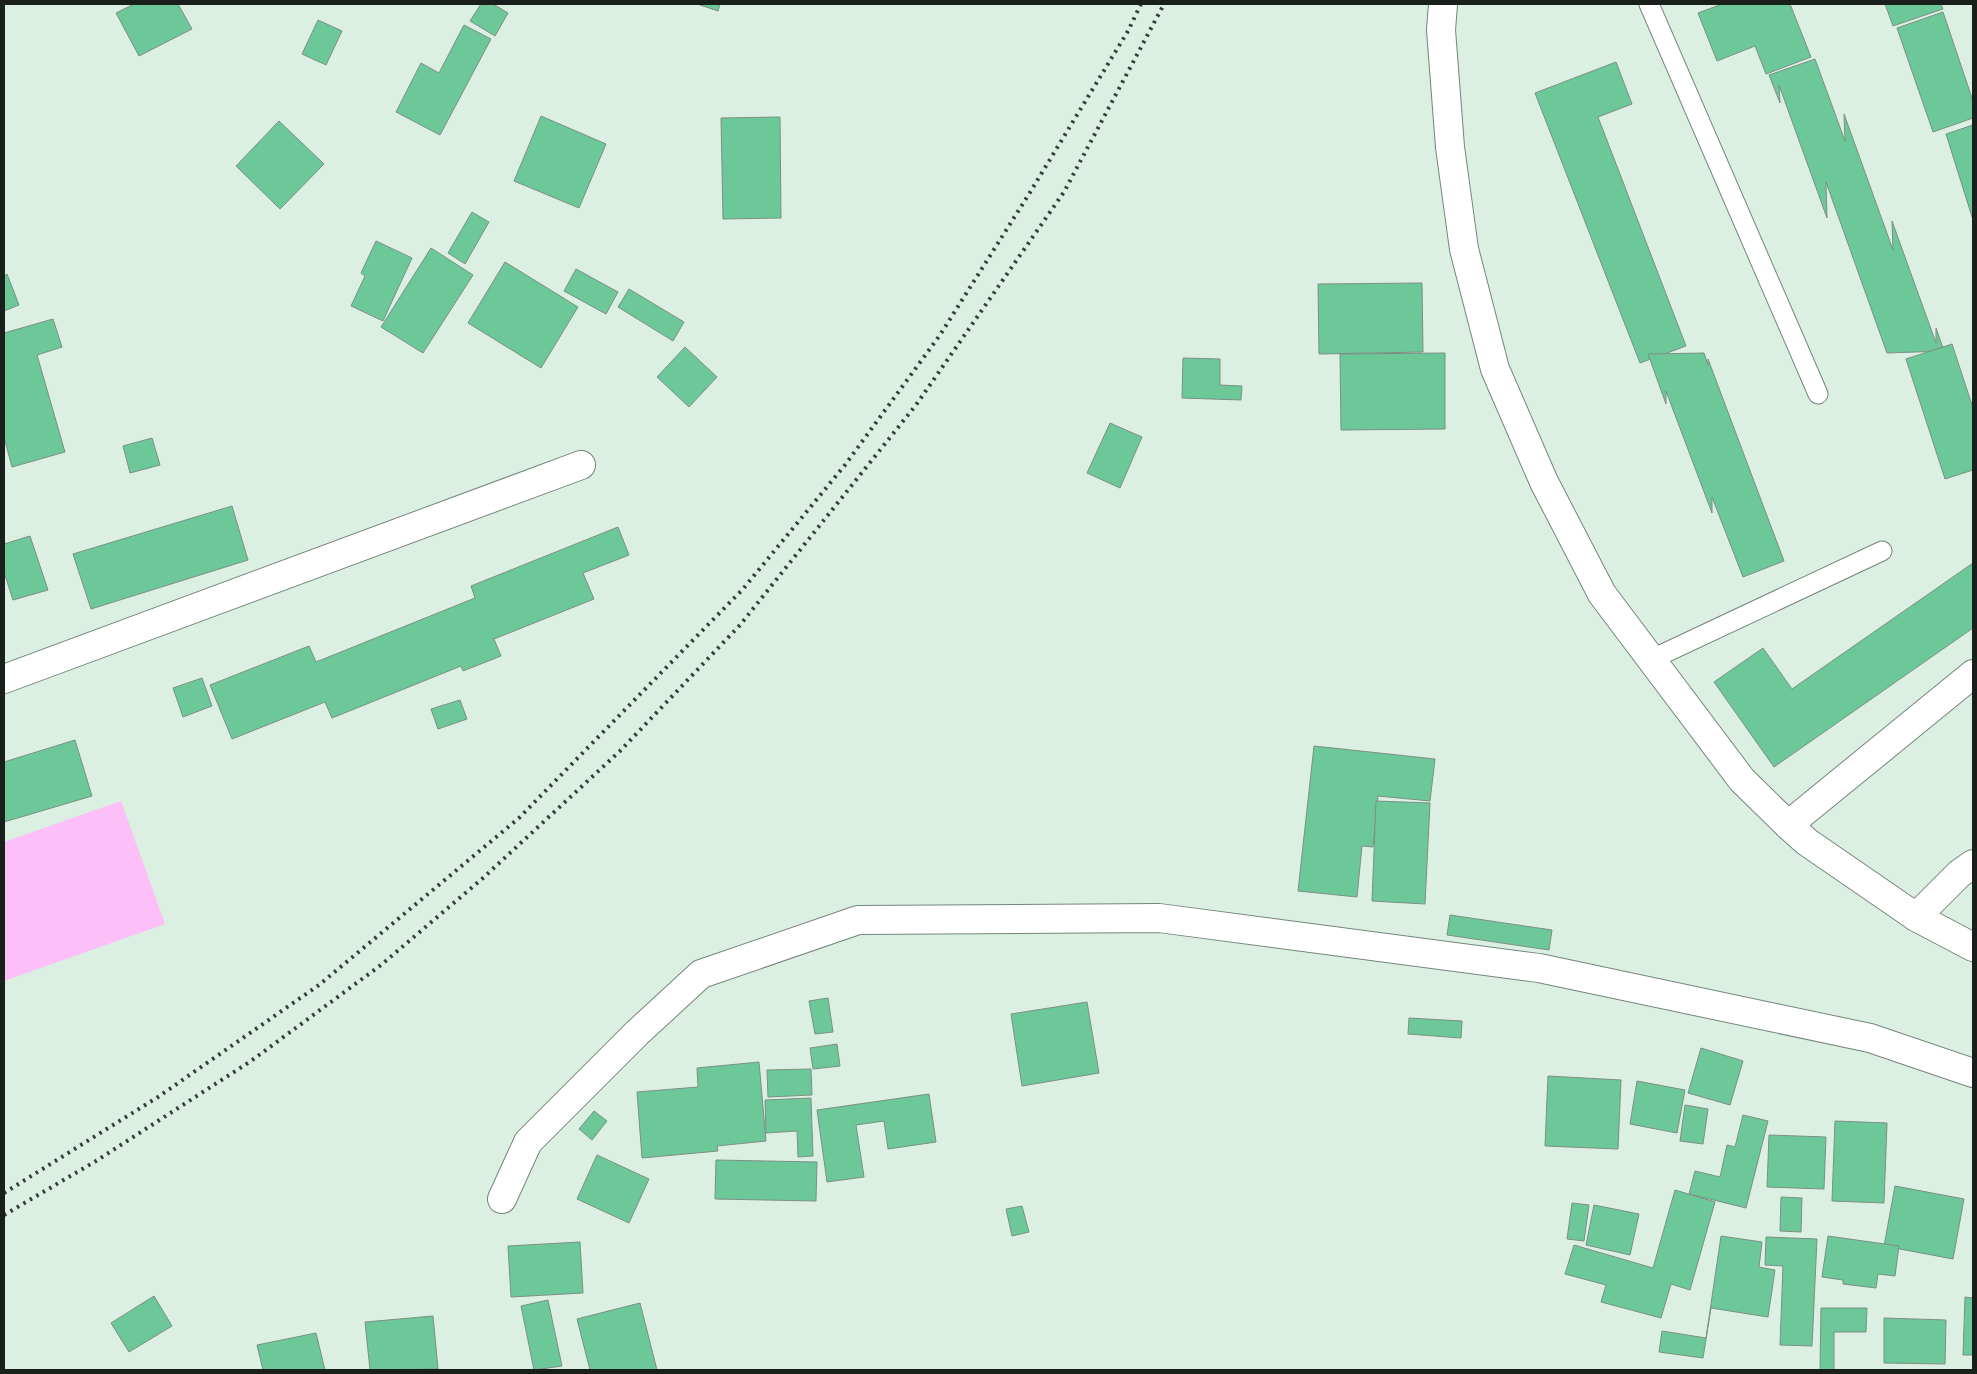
<svg xmlns="http://www.w3.org/2000/svg" width="1977" height="1374" font-family="'Public Sans',sans-serif">
<style>
.green{fill:#fdbff8}
.building{fill:#6cc899;stroke:#7c8f84}
.lines{fill:none;stroke-linecap:round;stroke-linejoin:round}
.service-casing{stroke:#74867b;stroke-width:21}
.minor-casing{stroke:#74867b;stroke-width:30}
.secondary-casing{stroke:#74867b;stroke-width:30}
.service{stroke:#fff;stroke-width:19}
.minor{stroke:#fff;stroke-width:28}
.secondary{stroke:#fff;stroke-width:28}
.rail{stroke:#363e39;stroke-width:4;stroke-dasharray:2.5 5;stroke-linecap:butt}
</style>
<rect width="100%" height="100%" fill="#dbefe3"/>
<polygon class="green" points="121,801 165,924 4,981 4,842"/>
<g class="building">
<polygon points="134,4 178,4 192,29 139,56 116,13"/>
<polygon points="481,4 493,4 508,13 495,36 470,21"/>
<polygon points="697,4 720,4 718,11"/>
<polygon points="1722,4 1790,4 1811,57 1766,74 1755,46 1717,61 1698,13"/>
<polygon points="1885,4 1941,4 1943,9 1893,26"/>
<polygon points="1943,12 1973,101 1973,118 1933,132 1897,28"/>
<polygon points="318,20 342,31 326,65 302,54"/>
<polygon points="464,25 491,39 440,135 396,112 421,63 439,73"/>
<polygon points="1815,59 1845,141 1844,114 1893,250 1892,221 1936,343 1936,328 1944,351 1887,353 1826,182 1827,218 1779,85 1780,103 1769,75"/>
<polygon points="1616,62 1632,104 1598,117 1686,346 1640,363 1535,93"/>
<polygon points="541,116 606,144 579,208 514,181"/>
<polygon points="780,117 781,218 723,219 721,118"/>
<polygon points="279,121 324,164 280,209 236,166"/>
<polygon points="1973,125 1973,220 1946,134"/>
<polygon points="472,212 489,222 465,264 448,253"/>
<polygon points="376,241 412,258 383,321 351,306 365,276 361,273"/>
<polygon points="431,248 473,275 423,353 381,327"/>
<polygon points="505,262 578,307 541,368 468,323"/>
<polygon points="576,269 618,292 606,314 564,291"/>
<polygon points="7,274 19,305 4,311 4,276"/>
<polygon points="1422,283 1423,352 1319,354 1318,284"/>
<polygon points="629,289 684,322 673,341 618,307"/>
<polygon points="53,319 62,347 37,355 65,452 12,467 4,437 4,333"/>
<polygon points="1952,344 1973,408 1973,470 1945,479 1906,359"/>
<polygon points="685,347 717,377 689,407 657,377"/>
<polygon points="1445,353 1445,429 1341,430 1340,354"/>
<polygon points="1704,353 1708,365 1708,359 1784,561 1743,577 1712,497 1712,513 1666,391 1666,404 1648,354"/>
<polygon points="1183,358 1220,359 1220,385 1242,386 1241,400 1182,398"/>
<polygon points="1110,423 1142,437 1120,488 1087,473"/>
<polygon points="152,438 160,465 130,473 123,446"/>
<polygon points="232,506 248,560 91,609 73,554"/>
<polygon points="618,527 629,555 583,573 594,599 494,639 501,656 463,671 461,666 332,718 325,702 232,739 210,685 309,646 316,662 475,598 471,586"/>
<polygon points="30,536 48,590 13,600 4,572 4,544"/>
<polygon points="1973,563 1973,628 1774,767 1714,682 1763,648 1792,689"/>
<polygon points="202,678 212,706 183,717 173,688"/>
<polygon points="460,700 467,719 438,729 431,709"/>
<polygon points="75,740 92,796 4,822 4,762"/>
<polygon points="1314,746 1435,759 1430,801 1378,796 1373,847 1362,846 1357,897 1298,891"/>
<polygon points="1376,801 1430,803 1425,904 1372,901"/>
<polygon points="1450,915 1552,930 1549,950 1447,935"/>
<polygon points="828,998 833,1032 815,1034 809,1001"/>
<polygon points="1087,1002 1099,1073 1022,1086 1011,1014"/>
<polygon points="1409,1018 1462,1021 1461,1038 1408,1034"/>
<polygon points="837,1044 840,1066 813,1069 810,1048"/>
<polygon points="1701,1048 1743,1061 1730,1105 1688,1093"/>
<polygon points="759,1062 766,1141 717,1146 718,1151 642,1158 637,1092 698,1087 697,1068"/>
<polygon points="811,1069 812,1095 768,1097 767,1070"/>
<polygon points="1548,1076 1621,1080 1618,1149 1545,1146"/>
<polygon points="1637,1081 1685,1090 1677,1133 1630,1124"/>
<polygon points="929,1094 936,1142 888,1149 884,1121 856,1125 864,1177 827,1182 817,1110"/>
<polygon points="811,1098 813,1156 798,1157 797,1131 766,1133 765,1100"/>
<polygon points="1685,1105 1708,1109 1703,1144 1680,1141"/>
<polygon points="594,1111 607,1121 592,1140 579,1129"/>
<polygon points="1743,1115 1768,1121 1746,1208 1689,1194 1695,1171 1720,1177 1727,1145 1735,1147"/>
<polygon points="1835,1121 1887,1123 1884,1203 1832,1201"/>
<polygon points="1769,1135 1826,1137 1824,1189 1767,1187"/>
<polygon points="597,1155 649,1179 629,1223 577,1199"/>
<polygon points="716,1160 817,1162 816,1201 715,1199"/>
<polygon points="1895,1186 1964,1199 1953,1259 1884,1246"/>
<polygon points="1675,1190 1715,1202 1690,1290 1671,1284 1661,1318 1601,1302 1606,1285 1565,1274 1574,1245 1653,1268"/>
<polygon points="1781,1197 1802,1198 1801,1232 1780,1231"/>
<polygon points="1572,1203 1589,1205 1584,1241 1567,1239"/>
<polygon points="1594,1205 1639,1214 1630,1255 1586,1245"/>
<polygon points="1022,1206 1029,1232 1012,1236 1006,1209"/>
<polygon points="1721,1236 1762,1242 1759,1267 1775,1270 1768,1317 1711,1308 1703,1358 1659,1352 1662,1331 1706,1338"/>
<polygon points="1828,1236 1899,1246 1895,1276 1878,1274 1876,1288 1843,1284 1843,1280 1822,1277"/>
<polygon points="1766,1237 1817,1239 1812,1346 1780,1345 1783,1266 1765,1265"/>
<polygon points="580,1242 583,1293 511,1297 508,1246"/>
<polygon points="154,1296 172,1326 129,1352 111,1323"/>
<polygon points="1965,1297 1973,1298 1973,1355 1963,1355"/>
<polygon points="548,1300 562,1366 534,1370 521,1306"/>
<polygon points="640,1303 657,1370 590,1370 577,1319"/>
<polygon points="1821,1308 1867,1308 1866,1332 1834,1332 1834,1370 1820,1370"/>
<polygon points="433,1316 438,1369 370,1370 365,1322"/>
<polygon points="1884,1318 1946,1320 1945,1364 1884,1363"/>
<polygon points="316,1333 325,1370 263,1370 257,1345"/>
</g>
<g class="lines">
<g class="service-casing">
<g id="service">
<polyline points="1649,4 1818,394"/>
<polyline points="1650,660 1882,551"/>
</g>
</g>
<g class="minor-casing">
<g id="minor">
<polyline points="4,679 581,465"/>
<polyline points="1788,825 1973,674"/>
<polyline points="1916,917 1959,874 1973,864"/>
<polyline points="502,1199 528,1142 637,1033 701,974 858,920 1159,918 1539,968 1870,1038 1973,1073"/>
</g>
</g>
<g class="secondary-casing">
<polyline id="secondary" points="1443,4 1441,30 1450,147 1464,249 1495,369 1544,482 1602,594 1742,780 1788,825 1807,842 1916,917 1973,947"/>
</g>
<use href="#service" class="service"/>
<use href="#minor" class="minor"/>
<use href="#secondary" class="secondary"/>
<g class="rail">
<polyline points="4,1193 158,1097 319,985 519,818 743,589 845,465 940,335 1029,194 1128,31 1141,4"/>
<polyline points="4,1215 96,1161 251,1061 381,965 483,878 620,751 740,625 916,405 1064,192 1164,4"/>
</g>
</g>
<rect width="1977" height="1374" fill="none" stroke="#19201c" stroke-width="10"/>
</svg>
